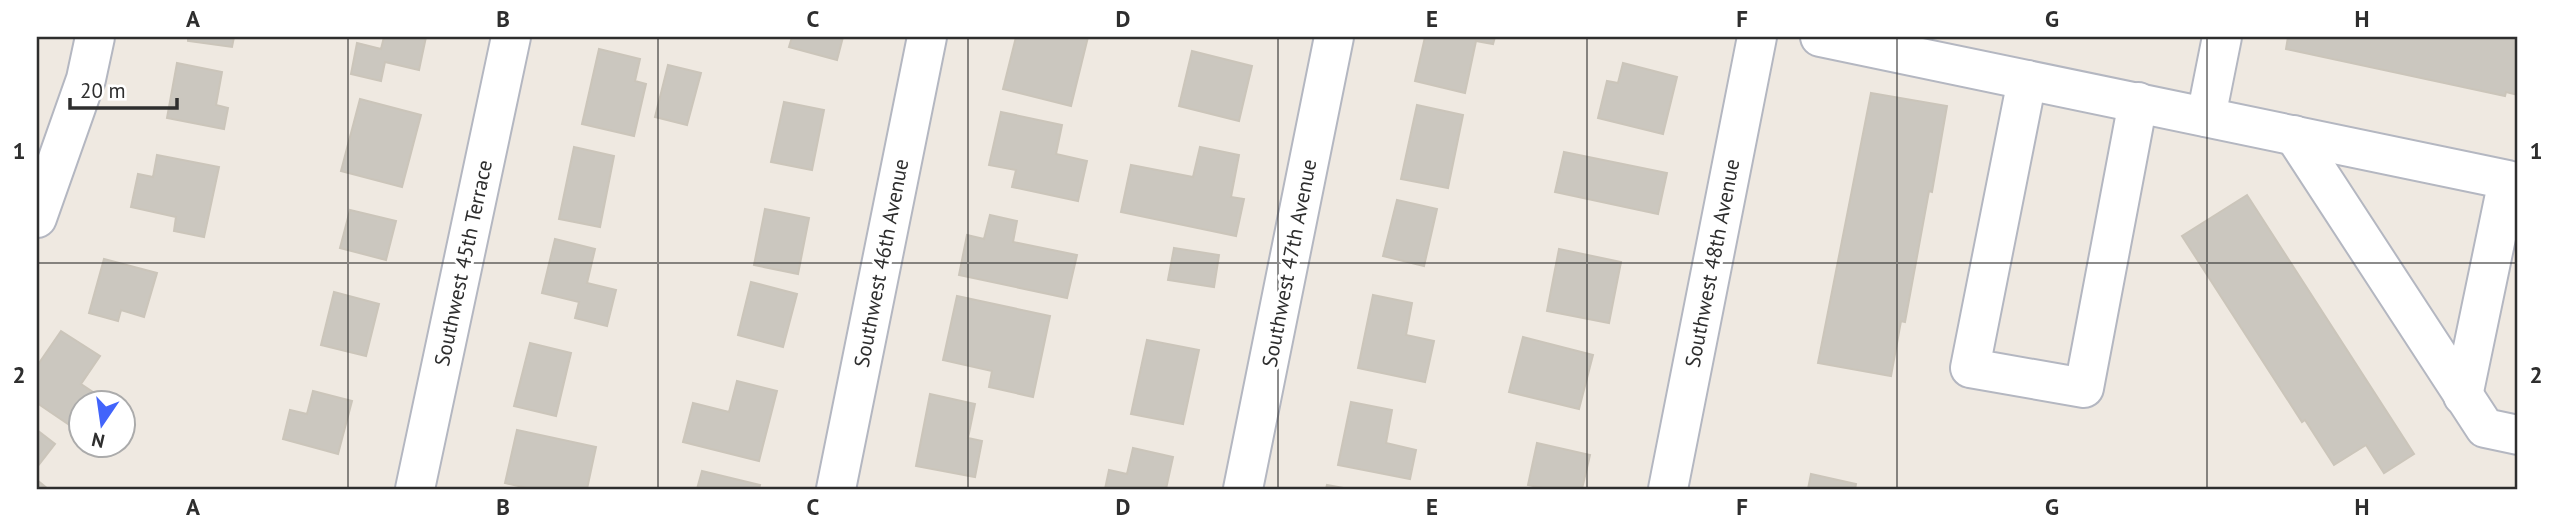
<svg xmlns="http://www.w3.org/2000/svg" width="2555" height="526" font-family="'PT Sans',sans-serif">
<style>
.building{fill:#cbc7bf;stroke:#cbc5ba;stroke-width:2}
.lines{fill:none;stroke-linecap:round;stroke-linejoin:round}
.minor-casing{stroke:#b4b7c1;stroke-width:42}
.tertiary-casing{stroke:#b4b7c1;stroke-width:42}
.minor{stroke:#fff;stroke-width:38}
.tertiary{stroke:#fff;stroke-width:38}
.grid{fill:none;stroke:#2e2e2e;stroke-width:2;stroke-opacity:0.55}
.labels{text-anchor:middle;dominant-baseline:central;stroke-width:6;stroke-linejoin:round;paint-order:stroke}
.street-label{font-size:21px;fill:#2e2e2e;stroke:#fff}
.neatline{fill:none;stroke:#2e2e2e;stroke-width:2.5}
.grid-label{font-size:23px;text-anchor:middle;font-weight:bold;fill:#2e2e2e}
</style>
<rect width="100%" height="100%" fill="#efe9e1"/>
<g class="building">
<polygon points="188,37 234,37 232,47 188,41"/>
<polygon points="384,37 426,37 419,70 385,62 381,81 351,74 357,43 381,49"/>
<polygon points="792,37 843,37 837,60 789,47"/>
<polygon points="1016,37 1088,37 1071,106 1003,89"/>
<polygon points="1425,37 1495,37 1493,44 1476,41 1465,93 1415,81"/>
<polygon points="2288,37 2518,37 2518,95 2506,92 2505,96 2286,49"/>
<polygon points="599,49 640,59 635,81 646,84 634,136 582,124"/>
<polygon points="1192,51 1252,66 1239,121 1179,106"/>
<polygon points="177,63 222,72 216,105 228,108 224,129 167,118"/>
<polygon points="1623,63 1677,77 1663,134 1598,118 1607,81 1618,83"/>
<polygon points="668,65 701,73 687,125 655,117"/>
<polygon points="1871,93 1947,106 1932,192 1929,191 1905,322 1901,321 1891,376 1818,363"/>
<polygon points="360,99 421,115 402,187 341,171"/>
<polygon points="784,102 824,110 812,170 771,162"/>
<polygon points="1417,105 1463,115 1448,188 1401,179"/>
<polygon points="1001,112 1062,125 1056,154 1087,161 1078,201 1012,187 1016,170 989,165"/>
<polygon points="574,147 614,156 600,227 559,219"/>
<polygon points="1200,147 1239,155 1231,197 1244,199 1236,236 1121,212 1131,165 1193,177"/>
<polygon points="1564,152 1667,173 1658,214 1555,192"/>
<polygon points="157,155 219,167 204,237 174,231 176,217 131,207 138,174 153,177"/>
<polygon points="2247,195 2414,454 2384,473 2366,445 2334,465 2305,420 2302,422 2182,236"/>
<polygon points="1397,200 1437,209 1424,266 1383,256"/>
<polygon points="765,209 809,218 798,274 754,265"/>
<polygon points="350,210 396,221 386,260 340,248"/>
<polygon points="990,215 1017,221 1013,242 1077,255 1067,298 959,275 967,235 984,239"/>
<polygon points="555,239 595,249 587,283 616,290 607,326 575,318 579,302 542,293"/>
<polygon points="1174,248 1219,255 1214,287 1168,280"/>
<polygon points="1559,249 1621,262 1609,323 1547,311"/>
<polygon points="104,259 157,273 144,317 121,310 118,321 89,313"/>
<polygon points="751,282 797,294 783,347 738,335"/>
<polygon points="334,292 379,304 366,356 321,345"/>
<polygon points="1373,295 1412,303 1406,335 1434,341 1425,382 1358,368"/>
<polygon points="957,296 1050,316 1033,397 989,387 992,371 943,360"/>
<polygon points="61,331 100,356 81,384 96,394 90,404 80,404 80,418 74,428 37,403 37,366"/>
<polygon points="1523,337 1593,355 1579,409 1509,392"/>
<polygon points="1147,340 1199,350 1183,424 1131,414"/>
<polygon points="530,343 571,353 556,416 514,406"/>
<polygon points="737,381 777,391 759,461 683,442 693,403 729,412"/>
<polygon points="313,391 352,401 338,454 283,439 290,410 307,414"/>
<polygon points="930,394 975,404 968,438 982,441 975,477 916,466"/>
<polygon points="1351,402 1392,410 1386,443 1416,450 1410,479 1338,465"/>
<polygon points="37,430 55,444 37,467"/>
<polygon points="517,430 596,447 587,489 532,489 505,483"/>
<polygon points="1537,443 1590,455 1582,489 1548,489 1528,485"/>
<polygon points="1133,448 1173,457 1166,489 1105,489 1109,470 1127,474"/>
<polygon points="702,471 760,485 759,489 697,489"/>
<polygon points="1811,474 1856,484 1855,489 1808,489"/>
<polygon points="37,480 48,489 37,489"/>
<polygon points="1327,485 1349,489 1326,489"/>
</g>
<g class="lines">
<g class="minor-casing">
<g id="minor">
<polyline points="1820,37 2508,180 2463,396"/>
<polyline points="2027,80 1970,368 2084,388 2138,102"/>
<polyline points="2206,117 2222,37"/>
<polyline points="2294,135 2485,428 2518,435"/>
<polyline points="37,218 86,79 95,37"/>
<polyline points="415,489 511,37"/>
<polyline points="836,489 927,37"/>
<polyline points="1243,489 1334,37"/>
</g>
</g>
<g class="tertiary-casing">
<polyline id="tertiary" points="1668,489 1757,37"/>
</g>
<use href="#minor" class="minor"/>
<use href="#tertiary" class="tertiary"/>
</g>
<path class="grid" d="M348,37V489M658,37V489M968,37V489M1278,37V489M1587,37V489M1897,37V489M2207,37V489M37,263H2518"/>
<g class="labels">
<g class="street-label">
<text transform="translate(463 263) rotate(-78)">Southwest 45th Terrace</text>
<text transform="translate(881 263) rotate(-79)">Southwest 46th Avenue</text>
<text transform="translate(1289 263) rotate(-79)">Southwest 47th Avenue</text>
<text transform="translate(1712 263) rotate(-79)">Southwest 48th Avenue</text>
</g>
</g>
<rect width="2555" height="526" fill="none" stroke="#ffffff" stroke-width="77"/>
<g transform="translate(102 424) rotate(193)"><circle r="33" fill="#ffffff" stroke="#ababab" stroke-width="2"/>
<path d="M0-5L12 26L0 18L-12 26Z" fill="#4264fb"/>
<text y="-10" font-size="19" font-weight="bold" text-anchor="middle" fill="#2e2e2e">N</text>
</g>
<path d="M70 98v10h107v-10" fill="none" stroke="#2e2e2e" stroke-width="3.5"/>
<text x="80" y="98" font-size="21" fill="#2e2e2e" stroke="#ffffff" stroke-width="5" paint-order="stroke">20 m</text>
<rect x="38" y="38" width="2478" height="450" class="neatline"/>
<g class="grid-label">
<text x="193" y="27">A</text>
<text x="503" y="27">B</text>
<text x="813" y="27">C</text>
<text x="1123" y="27">D</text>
<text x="1432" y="27">E</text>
<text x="1742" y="27">F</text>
<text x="2052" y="27">G</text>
<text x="2362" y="27">H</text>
<text x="19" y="159">1</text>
<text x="2536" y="159">1</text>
<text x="19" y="383">2</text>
<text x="2536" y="383">2</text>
<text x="193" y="515">A</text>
<text x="503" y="515">B</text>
<text x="813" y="515">C</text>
<text x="1123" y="515">D</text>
<text x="1432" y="515">E</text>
<text x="1742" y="515">F</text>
<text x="2052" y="515">G</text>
<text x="2362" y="515">H</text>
</g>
</svg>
